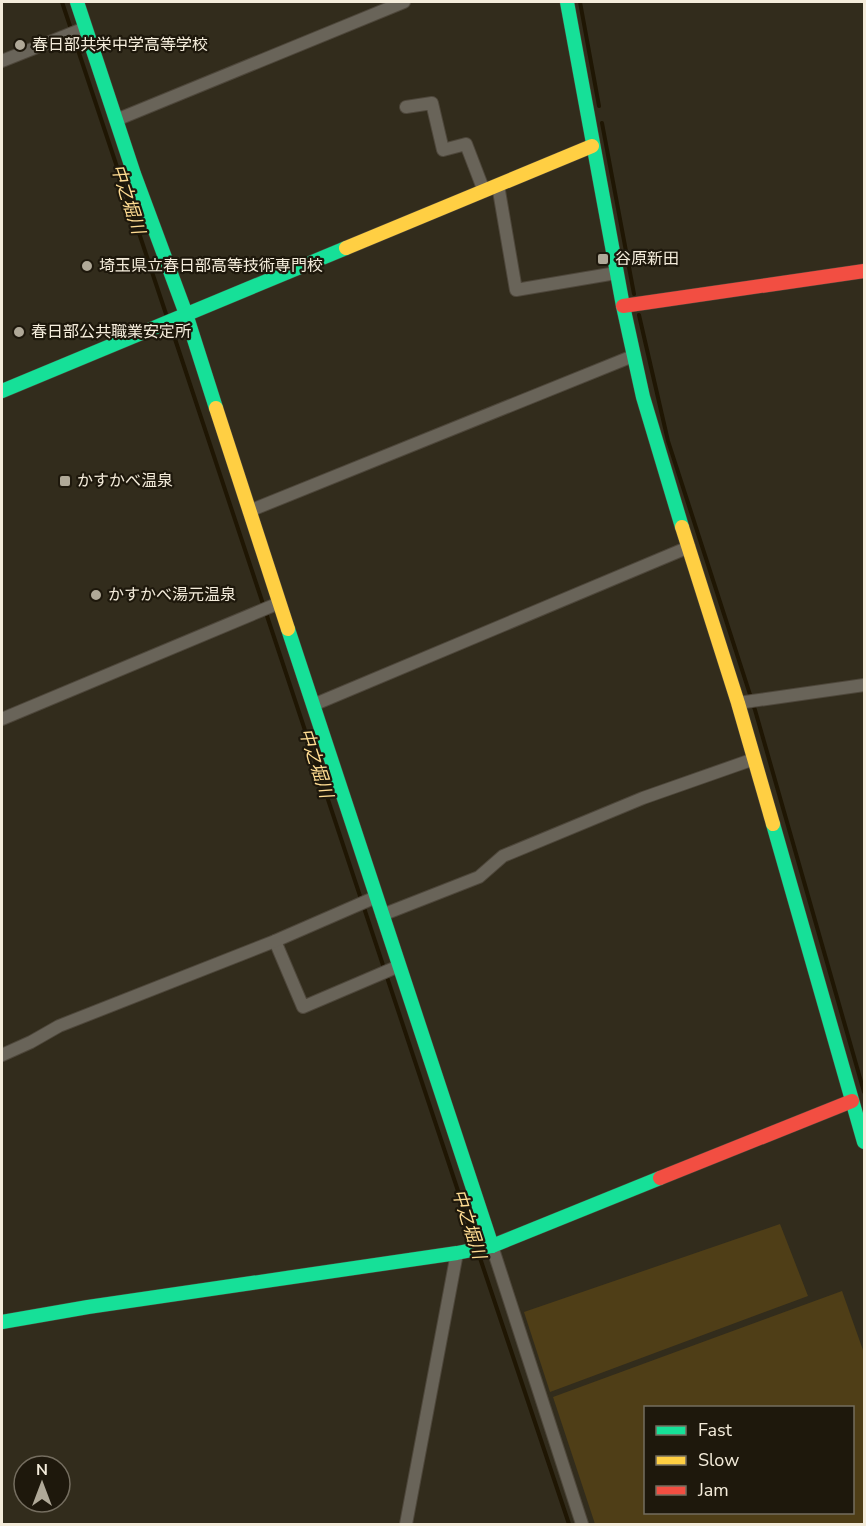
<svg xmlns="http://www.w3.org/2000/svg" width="866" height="1526" font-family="'Nunito Sans','Noto Sans JP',sans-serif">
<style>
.green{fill:#4f3e17;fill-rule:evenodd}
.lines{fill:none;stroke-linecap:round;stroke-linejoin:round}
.stream{stroke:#1f1603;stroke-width:4}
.street-casing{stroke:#4e473b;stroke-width:14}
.fast-casing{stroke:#4e473b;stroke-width:15}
.slow-casing{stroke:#4e473b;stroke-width:15}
.jam-casing{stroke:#4e473b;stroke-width:15}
.street{stroke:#696459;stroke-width:12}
.fast{stroke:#16e098;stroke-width:14}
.slow{stroke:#ffcf43;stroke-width:14}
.jam{stroke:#f24e42;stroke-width:14}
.poi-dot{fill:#b0a998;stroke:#1e180c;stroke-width:2}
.labels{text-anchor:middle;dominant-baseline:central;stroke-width:4.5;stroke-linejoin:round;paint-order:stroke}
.poi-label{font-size:16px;fill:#f4ecdb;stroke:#1e180c;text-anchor:start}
.water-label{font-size:18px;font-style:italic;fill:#ffdc92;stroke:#1e180c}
</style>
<rect width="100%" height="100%" fill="#322c1c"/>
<g class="green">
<polygon points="780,1224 808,1296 550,1392 524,1312"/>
<path d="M842,1291L864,1353V1524H595L553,1397ZM646,1408H852V1512H646Z"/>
</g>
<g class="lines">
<g class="stream">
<polyline points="62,2 167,317"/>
<polyline points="580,2 599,106"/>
<polyline points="602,123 634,294"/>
<polyline points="639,315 668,441 755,710 864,1092"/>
<polyline points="171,327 476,1245"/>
<polyline points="478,1252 569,1524"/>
</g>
<g class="street-casing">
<g id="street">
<polyline points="2,61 85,28"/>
<polyline points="406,107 432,103 443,150 466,144 484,191"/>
<polyline points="116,120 404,2"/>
<polyline points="498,185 516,290 616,273"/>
<polyline points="249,511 633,356"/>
<polyline points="738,703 864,685"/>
<polyline points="313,705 689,547"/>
<polyline points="2,719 279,603"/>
<polyline points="382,915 479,877 503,856 643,798 754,759"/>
<polyline points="275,941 303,1007 399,966"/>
<polyline points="2,1055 31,1042 59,1026 275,941 376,897"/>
<polyline points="492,1246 582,1524"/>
<polyline points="406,1524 457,1253"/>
</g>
</g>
<g class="fast-casing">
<g id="fast">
<polyline points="77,2 134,174 186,314 216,408"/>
<polyline points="567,2 623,306 643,397 682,527"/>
<polyline points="2,391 346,248"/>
<polyline points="288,629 492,1246"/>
<polyline points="773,824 864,1142"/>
<polyline points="2,1322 88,1307 457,1253 492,1246 660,1178"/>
</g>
</g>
<g class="slow-casing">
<g id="slow">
<polyline points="346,248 592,146"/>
<polyline points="216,408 288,629"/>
<polyline points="682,527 738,703 773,824"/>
</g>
</g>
<g class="jam-casing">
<g id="jam">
<polyline points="623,306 864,271"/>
<polyline points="660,1178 852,1101"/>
</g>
</g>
<use href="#street" class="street"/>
<use href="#fast" class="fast"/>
<use href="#slow" class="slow"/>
<use href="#jam" class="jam"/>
</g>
<g class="poi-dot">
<circle cx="20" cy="45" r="6"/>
<rect x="597" y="253" width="12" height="12" rx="3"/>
<circle cx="87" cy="266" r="6"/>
<circle cx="19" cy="332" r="6"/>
<rect x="59" y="475" width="12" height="12" rx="3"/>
<circle cx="96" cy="595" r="6"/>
</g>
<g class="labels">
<g class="poi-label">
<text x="32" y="45">春日部共栄中学高等学校</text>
<text x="615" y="259">谷原新田</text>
<text x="99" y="266">埼玉県立春日部高等技術専門校</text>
<text x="31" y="332">春日部公共職業安定所</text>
<text x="77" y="481">かすかべ温泉</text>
<text x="108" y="595">かすかべ湯元温泉</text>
</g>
<g class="water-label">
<text transform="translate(128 199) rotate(72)">中之堀川</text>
<text transform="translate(316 763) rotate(72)">中之堀川</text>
<text transform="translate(469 1224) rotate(72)">中之堀川</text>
</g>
</g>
<rect width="866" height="1526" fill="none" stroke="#f4ecdb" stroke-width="6"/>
<rect x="644" y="1406" width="210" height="108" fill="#1e180c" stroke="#746d5f" stroke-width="1.5"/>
<rect x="656" y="1426" width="30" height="9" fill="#16e098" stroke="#746d5f" stroke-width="1.5"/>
<text x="698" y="1436" font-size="18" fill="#f4ecdb">Fast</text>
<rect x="656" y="1456" width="30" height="9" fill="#ffcf43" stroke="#746d5f" stroke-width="1.5"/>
<text x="698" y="1466" font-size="18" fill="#f4ecdb">Slow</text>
<rect x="656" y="1486" width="30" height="9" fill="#f24e42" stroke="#746d5f" stroke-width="1.5"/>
<text x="698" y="1496" font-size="18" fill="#f4ecdb">Jam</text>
<g transform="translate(42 1484)"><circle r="28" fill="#1e180c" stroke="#746d5f" stroke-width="1.5"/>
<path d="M0-4.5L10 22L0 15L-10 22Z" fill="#b0a998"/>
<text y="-9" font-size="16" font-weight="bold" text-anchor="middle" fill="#f4ecdb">N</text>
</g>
</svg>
